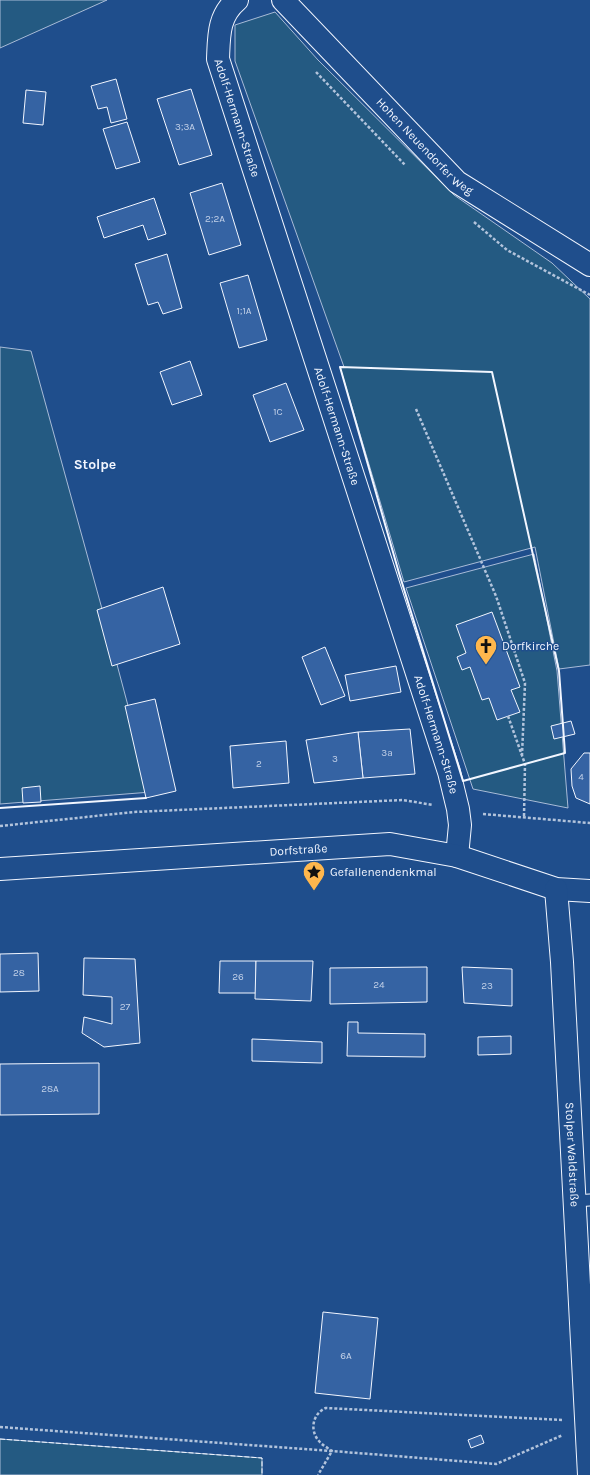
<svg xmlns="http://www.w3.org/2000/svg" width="590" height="1475" font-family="Karla,sans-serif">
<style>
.green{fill:#245a82;stroke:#a8bbd7}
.building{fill:#3563a3;stroke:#f2f6ff}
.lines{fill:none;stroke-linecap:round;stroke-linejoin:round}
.service-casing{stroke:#f2f6ff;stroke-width:13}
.minor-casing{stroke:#f2f6ff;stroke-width:24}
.secondary-casing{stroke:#f2f6ff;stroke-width:24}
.path{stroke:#b3c4dc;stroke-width:2.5;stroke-dasharray:3 2;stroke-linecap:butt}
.service{stroke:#1f4e8c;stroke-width:11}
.minor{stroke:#1f4e8c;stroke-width:22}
.secondary{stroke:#1f4e8c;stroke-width:22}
.fence{stroke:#f2f6ff;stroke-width:1;stroke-dasharray:5 2;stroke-linecap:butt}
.wall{stroke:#f2f6ff;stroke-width:2}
.labels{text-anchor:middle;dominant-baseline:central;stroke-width:3;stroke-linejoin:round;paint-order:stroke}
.number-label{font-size:10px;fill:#c3d1e8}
.street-label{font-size:12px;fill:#f2f6ff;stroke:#1f4e8c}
.poi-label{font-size:12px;fill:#f2f6ff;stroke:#1f4e8c;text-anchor:start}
.quarter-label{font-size:14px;font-weight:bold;fill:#f2f6ff;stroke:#1f4e8c}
</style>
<rect width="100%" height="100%" fill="#1f4e8c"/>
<g class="green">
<polygon points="0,0 107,0 0,48"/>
<polygon points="275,12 318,60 454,195 552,263 590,299 590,665 559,669 535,547 404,582 340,367 344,367 235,61 235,25"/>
<polygon points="0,347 31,351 107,627 151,792 0,804"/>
<polygon points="534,554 557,671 568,808 473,789 406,588"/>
<polygon points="0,1439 262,1458 262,1475 0,1475"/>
</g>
<g class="building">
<polygon points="116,79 127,119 111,123 107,107 98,109 91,86"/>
<polygon points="191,89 212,155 179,165 157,99"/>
<polygon points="26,90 46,92 43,125 23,123"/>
<polygon points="127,122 140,162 116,169 103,129"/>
<polygon points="222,183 241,245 209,255 190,193"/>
<polygon points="154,198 166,234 148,240 143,225 104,238 97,217"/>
<polygon points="167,254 182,308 163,314 158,302 148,305 135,264"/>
<polygon points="248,275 267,340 239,348 220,283"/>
<polygon points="190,361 202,395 172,405 160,372"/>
<polygon points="286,383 304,430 270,442 253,395"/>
<polygon points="163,587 180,644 112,666 97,610"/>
<polygon points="492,612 520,687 511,690 520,712 497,720 489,698 482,700 470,667 462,670 457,657 466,653 456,625"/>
<polygon points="325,647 345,696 321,705 302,657"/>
<polygon points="396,666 401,692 350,701 345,675"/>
<polygon points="155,699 176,791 146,798 125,706"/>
<polygon points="571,721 575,734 554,739 551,726"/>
<polygon points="410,729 415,774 363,778 358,732"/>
<polygon points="358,732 363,778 314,783 306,740"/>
<polygon points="286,741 289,783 233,788 230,746"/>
<polygon points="584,753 590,753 590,804 576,798 572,786 571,769"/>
<polygon points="40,786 41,802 23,803 22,788"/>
<polygon points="38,953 39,991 0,992 0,954"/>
<polygon points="84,958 135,959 140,1043 104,1047 82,1033 84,1017 112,1024 112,997 83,995"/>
<polygon points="220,961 256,961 256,993 219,993"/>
<polygon points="256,961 313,961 311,1001 255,999"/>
<polygon points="427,967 427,1002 330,1004 330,968"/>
<polygon points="462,967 512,969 512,1006 464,1003"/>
<polygon points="348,1022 358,1022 358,1033 425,1034 425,1057 347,1056"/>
<polygon points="511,1036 511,1054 478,1055 478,1037"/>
<polygon points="252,1039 322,1042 322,1063 252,1061"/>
<polygon points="99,1063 99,1114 0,1115 0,1064"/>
<polygon points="323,1312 378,1318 370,1399 315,1393"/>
<polygon points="481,1435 484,1443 471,1448 468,1440"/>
</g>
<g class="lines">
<g class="service-casing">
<polyline id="service" points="574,1201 590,1200"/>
</g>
<g class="minor-casing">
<g id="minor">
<path id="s1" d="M237,0C218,16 219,36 218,59L449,772L458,809L460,825L457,856"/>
<path id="s2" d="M0,869L390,844L457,856L556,889L590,891"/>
<path id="s3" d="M556,889L562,962L589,1475"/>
</g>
</g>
<g class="secondary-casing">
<g id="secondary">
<path id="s4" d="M283,0L457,182L590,265"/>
</g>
</g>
<g class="path">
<polyline points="316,72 405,165"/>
<polyline points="474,222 507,250 590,295"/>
<polyline points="416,409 496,596 525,683 522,755"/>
<polyline points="508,716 525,764 524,817"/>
<polyline points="483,814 590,823"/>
<polyline points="0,826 134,812 403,800 433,805"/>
<path d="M562,1420L326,1408C313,1413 309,1430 319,1441C322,1445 328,1448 332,1451L496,1464L563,1435"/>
<polyline points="0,1427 332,1451 318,1475"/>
</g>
<use href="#service" class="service"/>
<use href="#minor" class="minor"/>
<use href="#secondary" class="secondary"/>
<polyline class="fence" points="0,1439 262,1458 262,1475"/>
<g class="wall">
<polygon points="340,367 492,372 559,671 565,753 463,781 399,573"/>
<polyline points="0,808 146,798"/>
</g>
</g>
<defs>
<g id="church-pin" transform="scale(1.15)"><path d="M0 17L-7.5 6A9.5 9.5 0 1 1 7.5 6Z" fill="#ffb74d" stroke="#1f4e8c"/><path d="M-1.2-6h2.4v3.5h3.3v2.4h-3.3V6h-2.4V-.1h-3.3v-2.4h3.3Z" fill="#111"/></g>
<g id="sight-pin" transform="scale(1.15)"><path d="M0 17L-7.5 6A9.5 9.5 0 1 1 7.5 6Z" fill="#ffb74d" stroke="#1f4e8c"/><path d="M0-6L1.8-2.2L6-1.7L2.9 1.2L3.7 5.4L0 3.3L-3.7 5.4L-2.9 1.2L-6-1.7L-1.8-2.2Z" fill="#111"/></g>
</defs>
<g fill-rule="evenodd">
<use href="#church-pin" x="486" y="646"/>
<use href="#sight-pin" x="314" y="872"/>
</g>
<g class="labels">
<g class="number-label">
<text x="185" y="127">3;3A</text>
<text x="215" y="219">2;2A</text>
<text x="244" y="311">1;1A</text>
<text x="278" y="412">1C</text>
<text x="387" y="753">3a</text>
<text x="335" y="759">3</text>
<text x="259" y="764">2</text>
<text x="581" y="777">4</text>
<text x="19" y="973">28</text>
<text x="238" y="977">26</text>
<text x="379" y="985">24</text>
<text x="487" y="986">23</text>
<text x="125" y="1007">27</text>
<text x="50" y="1089">28A</text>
<text x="346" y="1356">6A</text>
</g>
<g class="street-label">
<text stroke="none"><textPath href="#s1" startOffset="126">Adolf-Hermann-Straße</textPath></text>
<text stroke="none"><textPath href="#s4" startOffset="204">Hohen Neuendorfer Weg</textPath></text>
<text stroke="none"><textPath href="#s1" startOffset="450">Adolf-Hermann-Straße</textPath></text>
<text stroke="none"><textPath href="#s1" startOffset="774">Adolf-Hermann-Straße</textPath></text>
<text stroke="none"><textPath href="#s2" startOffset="299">Dorfstraße</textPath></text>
<text stroke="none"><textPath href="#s3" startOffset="266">Stolper Waldstraße</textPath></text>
</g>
<g class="poi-label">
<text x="502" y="646">Dorfkirche</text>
<text x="330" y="872">Gefallenendenkmal</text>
</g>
<g class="quarter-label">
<text x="95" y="464">Stolpe</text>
</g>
</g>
</svg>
